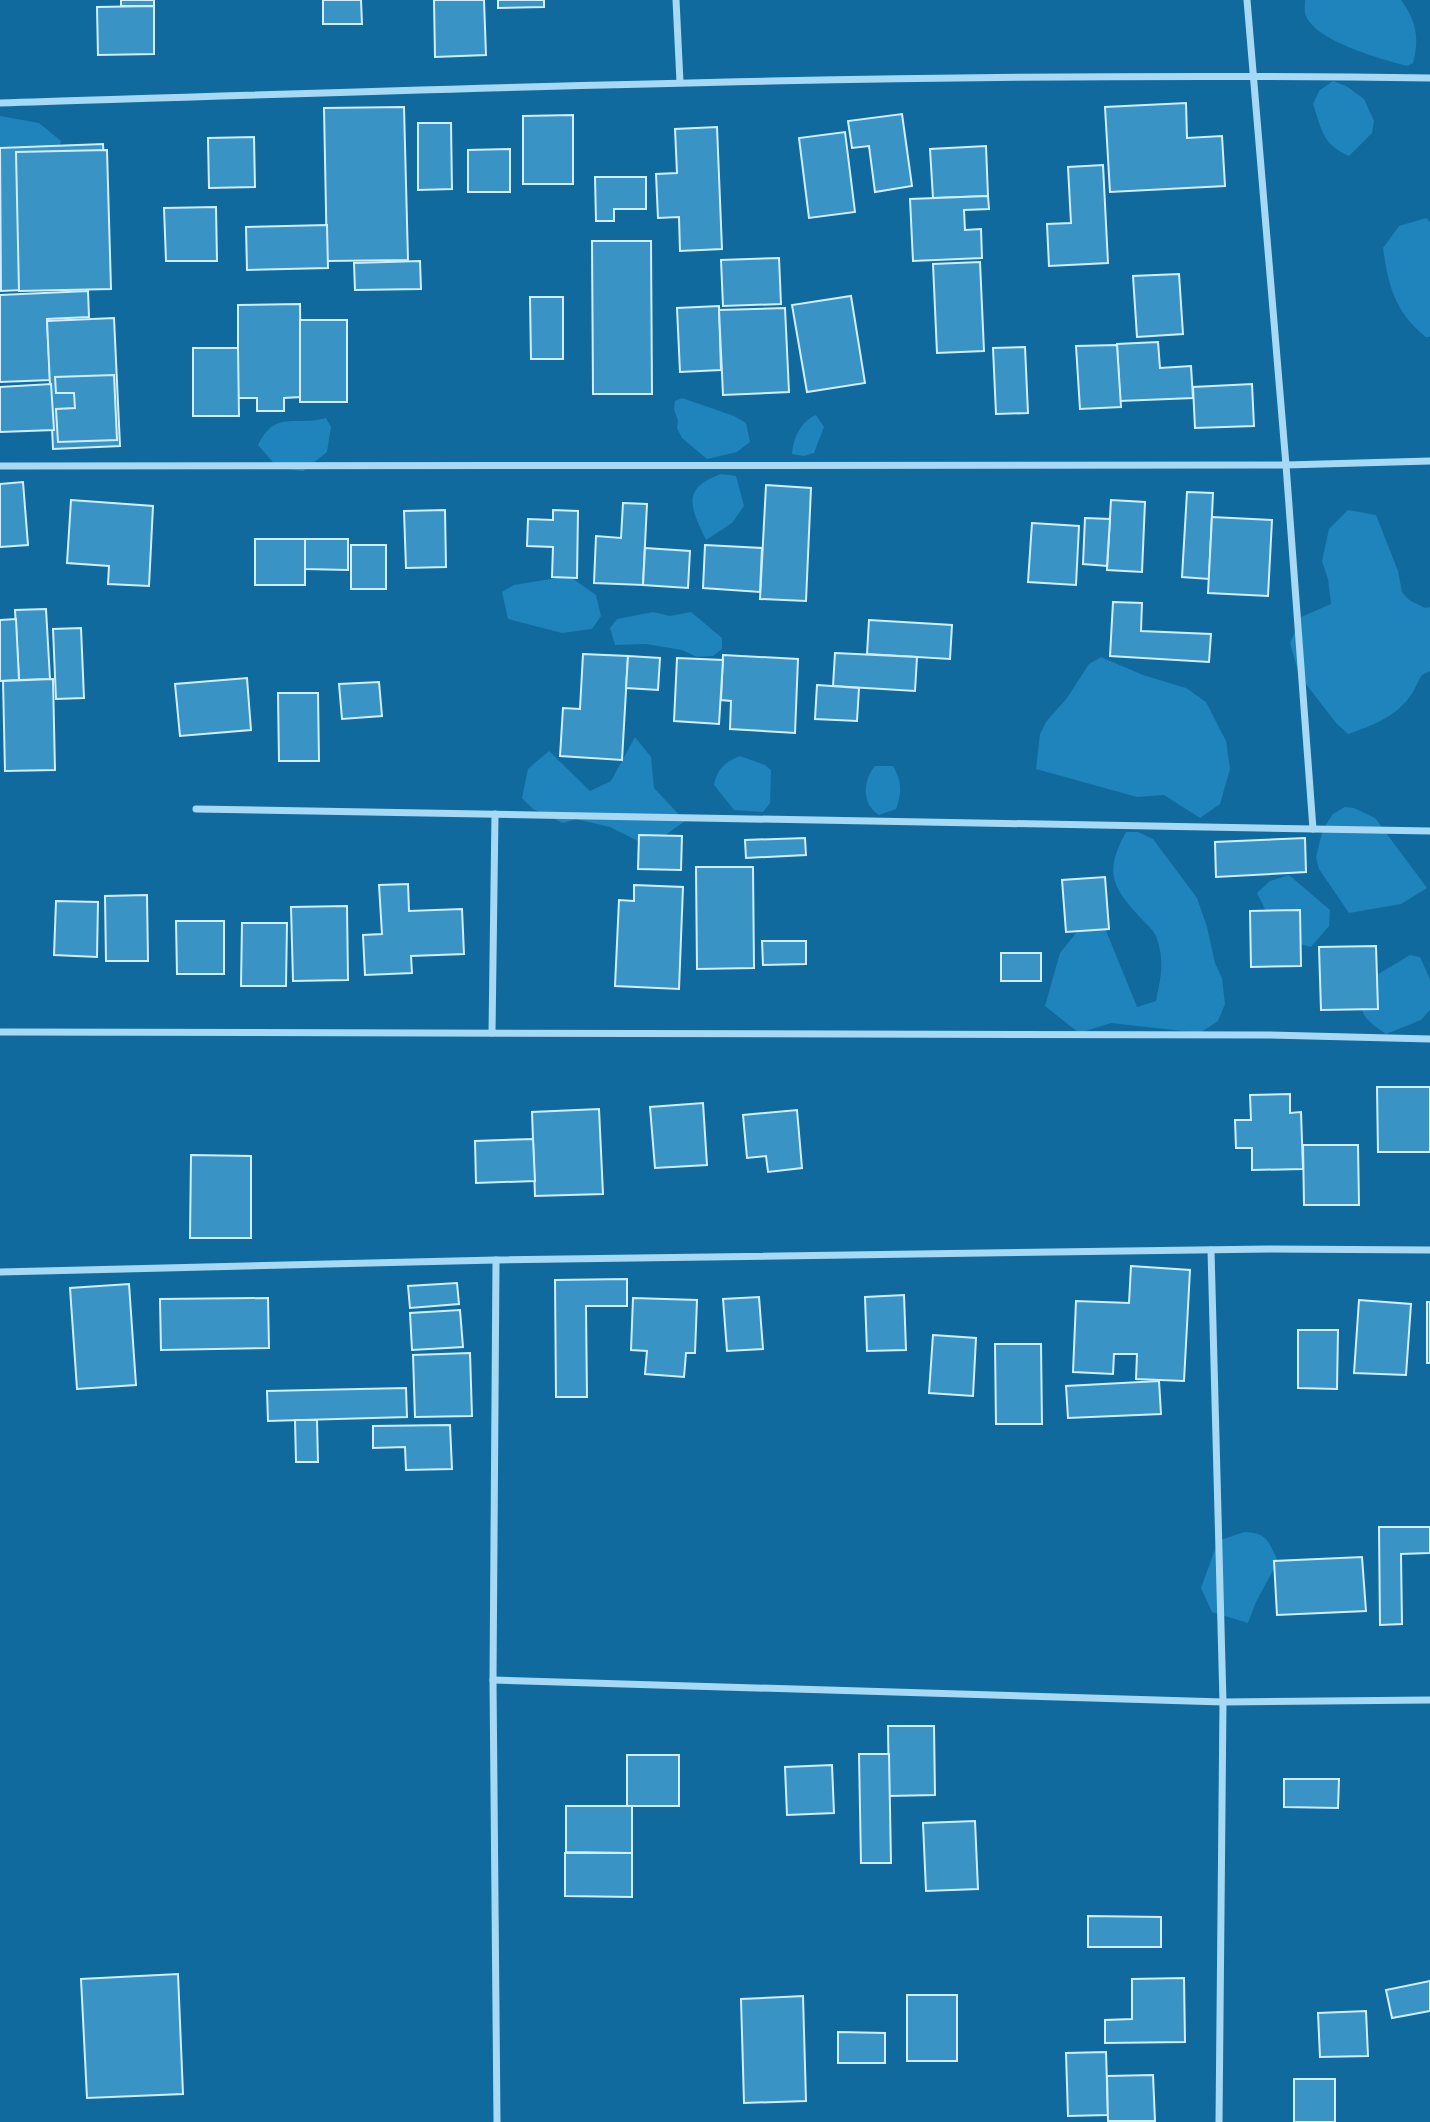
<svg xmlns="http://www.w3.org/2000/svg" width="1430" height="2122" font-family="'Noto Sans',sans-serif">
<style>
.green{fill:#1f83bc}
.building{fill:#3993c5;stroke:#d0eefe;stroke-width:2}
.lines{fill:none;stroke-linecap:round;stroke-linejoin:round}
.street{stroke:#a7d9f5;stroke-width:7}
</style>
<rect width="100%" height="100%" fill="#116a9e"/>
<g class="green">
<path d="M1305,0H1401C1416,20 1420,39 1413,63L1407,66C1382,59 1317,42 1306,16C1304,12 1305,5 1305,0Z"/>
<path d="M1333,81L1346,86L1364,99L1374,121L1372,133L1349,156C1322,144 1322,130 1313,104L1319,91Z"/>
<polygon points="0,116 39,123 61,141 57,156 0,179"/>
<path d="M1426,218L1430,222V337H1426C1395,313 1388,285 1383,248L1399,226Z"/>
<polygon points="682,398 734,416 746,423 750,442 737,452 707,459 682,438 677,428 678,421 674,409 675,401"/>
<path d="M816,415L824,427L814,453L804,456L792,454C793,438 801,421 816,415Z"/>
<path d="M326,418L331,427L327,452L303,471L278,468L258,445C276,409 294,427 326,418Z"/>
<path d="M721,474L736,476L744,506L732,523L706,540C691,508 680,489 721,474Z"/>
<path d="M1348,510L1376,515L1398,571L1402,592L1409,600L1425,608L1430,607V671L1422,675C1418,681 1415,689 1411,695C1396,717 1371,726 1348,734L1336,723L1299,675L1290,643L1301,617L1331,604L1328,579L1322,561L1329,529Z"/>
<polygon points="569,576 596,595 601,616 592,629 562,633 508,619 502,592 514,585"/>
<polygon points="653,612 670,616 691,612 722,638 722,649 713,656 697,657 682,650 646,644 615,645 610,628 617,619"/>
<polygon points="1101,657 1143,675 1186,688 1206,702 1226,741 1230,769 1220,804 1200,818 1164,795 1137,797 1036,769 1040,734 1046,722 1067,698 1089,664"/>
<polygon points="635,737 651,757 654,788 685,821 657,841 644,844 610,827 576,819 563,823 533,809 522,798 528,769 549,751 590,791 611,781"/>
<path d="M740,756L765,765L771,770L770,803L763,812L734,810L714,785C717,769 725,762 740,756Z"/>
<path d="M875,766H893C902,781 902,793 896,809L879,815C861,804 863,780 875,766Z"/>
<polygon points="1345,807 1354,808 1375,818 1427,888 1401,904 1349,913 1319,869 1316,857 1323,829 1333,814"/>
<path d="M1126,832H1138L1153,839L1197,898L1207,927L1215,963L1222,978L1225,1004L1218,1021L1200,1033L1111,1023L1079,1033L1045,1006L1060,953L1076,933L1100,916L1137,1007L1156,1001C1161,976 1165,961 1156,936C1153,929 1144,922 1138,915C1109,884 1106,869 1126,832Z"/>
<polygon points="1289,875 1330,910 1329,926 1311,947 1279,938 1257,893 1270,881"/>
<path d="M1410,955L1420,957L1430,979V1010L1421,1020L1386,1034C1360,1016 1358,1013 1365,982Z"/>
<path d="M1244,1532C1268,1533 1268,1541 1278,1561L1256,1602L1248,1623L1212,1612L1201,1588L1218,1541Z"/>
</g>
<g class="building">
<rect x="121" y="0" width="33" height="6"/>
<polygon points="323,0 361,0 362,24 323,24"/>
<polygon points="434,0 484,0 486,55 435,57"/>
<polygon points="498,0 544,0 544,7 498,8"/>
<polygon points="154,6 154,54 98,55 97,7"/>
<polygon points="1186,103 1187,138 1222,136 1225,186 1110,192 1105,107"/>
<polygon points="404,107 408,260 327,261 324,108"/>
<polygon points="902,114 912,186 875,192 869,146 852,148 848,121"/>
<polygon points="573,115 573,184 523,184 523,116"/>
<polygon points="418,123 451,123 452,189 418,190"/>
<polygon points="717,127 722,249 680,251 679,217 658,218 656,174 677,173 675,129"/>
<polygon points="845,132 855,212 809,218 799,138"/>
<polygon points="254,137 255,187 209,188 208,138"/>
<polygon points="103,144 110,286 1,291 0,148"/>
<polygon points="986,146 988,196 933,198 930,149"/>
<polygon points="510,149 510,192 468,192 468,150"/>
<polygon points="107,150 111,289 19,291 16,152"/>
<polygon points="1103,165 1108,263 1049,266 1047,224 1071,223 1068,167"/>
<polygon points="595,177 646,177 646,209 614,209 614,221 596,221"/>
<polygon points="988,196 989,209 964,210 965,230 981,229 982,258 913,261 910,199"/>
<polygon points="216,207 217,261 166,261 164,208"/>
<polygon points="327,225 328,268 247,270 246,227"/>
<polygon points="592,241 651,241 652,394 593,394"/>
<polygon points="779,258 781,304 723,306 721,260"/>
<polygon points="420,261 421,289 355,290 354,263"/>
<polygon points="980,262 984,351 937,353 933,264"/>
<polygon points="1179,274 1183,334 1137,337 1133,276"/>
<polygon points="88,291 89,317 47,319 50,380 0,382 0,295"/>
<polygon points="851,296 865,383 807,392 792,305"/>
<polygon points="530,297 563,297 563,359 531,359"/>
<polygon points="300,304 301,397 284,398 284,411 257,411 257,398 238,398 238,305"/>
<polygon points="719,306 721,370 680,372 677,308"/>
<polygon points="785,308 789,392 723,395 719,310"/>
<polygon points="114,318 120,446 53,449 47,321"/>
<rect x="300" y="320" width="47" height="82"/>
<polygon points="1158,342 1160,368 1191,366 1193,398 1120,401 1117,344"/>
<polygon points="1117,345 1121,407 1080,409 1076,346"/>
<polygon points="1025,347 1028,413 996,414 993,348"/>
<polygon points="193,348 238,348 239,416 193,416"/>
<polygon points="114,375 117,440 58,442 56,409 75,408 74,393 56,393 55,377"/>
<polygon points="51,384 54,430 0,432 0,387"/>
<polygon points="1252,384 1254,426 1195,428 1193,387"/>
<polygon points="23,482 28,545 0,547 0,484"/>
<polygon points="766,485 811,488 806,601 760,599"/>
<polygon points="1187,492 1213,493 1209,579 1182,577"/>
<polygon points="71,500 153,506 149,586 108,584 109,566 67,563"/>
<polygon points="1111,500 1145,502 1142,572 1107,570"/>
<polygon points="623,503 647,504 643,585 594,583 596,536 621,538"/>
<polygon points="445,510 446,567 406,568 404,511"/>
<polygon points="553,510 578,511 577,578 552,577 553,547 527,546 528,519 553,520"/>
<polygon points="1212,517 1272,520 1268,596 1208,593"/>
<polygon points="1085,518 1110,519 1107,566 1083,564"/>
<polygon points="1032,523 1079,526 1076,585 1028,582"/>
<rect x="255" y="539" width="50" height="46"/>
<polygon points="305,539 348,539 348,570 305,569"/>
<rect x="351" y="545" width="35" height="44"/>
<polygon points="705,545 762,548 760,592 703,588"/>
<polygon points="645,548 690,551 688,588 643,585"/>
<polygon points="1113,602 1142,603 1141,631 1211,634 1209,662 1110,656"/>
<polygon points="46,609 50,679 19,680 15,610"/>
<polygon points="16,619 19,680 0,681 0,620"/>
<polygon points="869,620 952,625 950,659 867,654"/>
<polygon points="81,628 84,698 56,699 53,629"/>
<polygon points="835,653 917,657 915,691 833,686"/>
<polygon points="583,654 628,656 622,760 560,756 563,708 580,709"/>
<polygon points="723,655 798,659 795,733 730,729 731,701 721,700"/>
<polygon points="628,656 660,658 658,690 626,688"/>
<polygon points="677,658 723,660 719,724 674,721"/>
<polygon points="247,678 251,730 180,736 175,684"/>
<polygon points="53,679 55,770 5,771 3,681"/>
<polygon points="379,682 382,716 342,719 339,684"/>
<polygon points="817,685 859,688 857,721 815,719"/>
<polygon points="278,693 318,693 319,761 279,761"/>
<polygon points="639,835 682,836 681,870 638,869"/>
<polygon points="805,838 806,855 746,858 745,840"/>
<polygon points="1305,838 1306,872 1216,877 1215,842"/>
<polygon points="696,867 753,867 754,968 697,969"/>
<polygon points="1105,877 1109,929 1066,932 1062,880"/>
<polygon points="408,884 409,911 462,909 464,954 411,956 412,973 365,975 363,935 382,934 379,885"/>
<polygon points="634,885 683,887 679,989 615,986 619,900 634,901"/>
<polygon points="147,895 148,961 106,961 105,896"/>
<polygon points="56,901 98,902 97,957 54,955"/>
<polygon points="347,906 348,980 293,981 291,907"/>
<polygon points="1300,910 1301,966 1251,967 1250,911"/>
<polygon points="176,921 224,921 224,974 177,974"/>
<polygon points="242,923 287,923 286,986 241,986"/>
<polygon points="762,941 806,941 806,964 763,965"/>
<polygon points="1376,946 1378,1009 1321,1010 1319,947"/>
<rect x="1001" y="953" width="40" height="28"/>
<polygon points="1377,1087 1430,1087 1430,1152 1378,1152"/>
<polygon points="1290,1094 1290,1113 1301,1112 1303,1169 1252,1170 1252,1148 1236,1148 1235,1120 1251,1120 1250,1095"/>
<polygon points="703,1103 707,1165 655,1168 650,1107"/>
<polygon points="599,1109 603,1194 535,1196 532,1112"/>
<polygon points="797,1110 802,1168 768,1172 766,1156 747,1158 743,1115"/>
<polygon points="533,1139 535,1181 476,1183 475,1141"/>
<polygon points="1303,1145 1358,1145 1359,1205 1304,1205"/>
<polygon points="191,1155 251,1156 251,1238 190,1238"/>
<polygon points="1131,1266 1190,1270 1184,1381 1136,1379 1137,1354 1114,1354 1113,1374 1073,1372 1076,1301 1129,1303"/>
<polygon points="627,1279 627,1306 586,1306 587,1397 556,1397 555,1280"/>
<polygon points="457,1283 459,1304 410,1308 408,1286"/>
<polygon points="129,1284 136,1385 77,1389 70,1288"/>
<polygon points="904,1295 906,1350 867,1351 865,1297"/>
<polygon points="759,1297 763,1349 727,1351 723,1299"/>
<polygon points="268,1298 269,1348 161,1350 160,1299"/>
<polygon points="633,1298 697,1300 695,1353 686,1353 684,1377 645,1374 647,1351 631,1350"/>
<polygon points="1359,1300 1411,1304 1406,1375 1354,1373"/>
<rect x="1427" y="1302" width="3" height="61"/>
<polygon points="460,1310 463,1347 412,1350 410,1313"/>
<polygon points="1298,1330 1338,1330 1337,1389 1298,1388"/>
<polygon points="933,1335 976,1338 973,1396 929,1393"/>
<polygon points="995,1344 1041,1344 1042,1424 996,1424"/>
<polygon points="470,1353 472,1416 415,1417 413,1355"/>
<polygon points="1159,1381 1161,1414 1068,1418 1066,1386"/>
<polygon points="406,1388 407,1417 268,1421 267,1391"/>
<polygon points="295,1420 317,1420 318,1462 296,1462"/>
<polygon points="450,1425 452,1469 406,1470 405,1447 373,1448 373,1426"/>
<polygon points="1379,1527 1430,1527 1430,1553 1401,1554 1402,1624 1380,1625"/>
<polygon points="1362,1557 1366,1611 1277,1615 1274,1561"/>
<polygon points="888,1726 934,1726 935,1795 889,1796"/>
<polygon points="859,1754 889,1754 891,1863 861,1863"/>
<rect x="627" y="1755" width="52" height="51"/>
<polygon points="832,1765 834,1813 787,1815 785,1767"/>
<polygon points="1284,1779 1339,1779 1338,1808 1284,1807"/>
<polygon points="566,1806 632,1806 632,1853 566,1852"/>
<polygon points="975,1821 978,1889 926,1891 923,1823"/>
<polygon points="565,1853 632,1853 632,1897 565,1896"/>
<polygon points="1088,1916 1161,1917 1161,1947 1088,1947"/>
<polygon points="178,1974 183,2094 87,2098 81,1979"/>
<polygon points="1184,1978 1185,2042 1105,2043 1105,2020 1132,2019 1132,1979"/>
<polygon points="1430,1981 1430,2011 1392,2018 1386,1990"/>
<rect x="907" y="1995" width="50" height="66"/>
<polygon points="803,1996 806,2101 744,2103 741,1999"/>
<polygon points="1366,2011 1368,2056 1320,2057 1318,2013"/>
<polygon points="838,2032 885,2033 885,2063 838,2063"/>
<polygon points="1106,2052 1108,2115 1068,2116 1066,2053"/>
<polygon points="1153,2075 1155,2121 1108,2121 1107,2076"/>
<rect x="1294" y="2079" width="41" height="43"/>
</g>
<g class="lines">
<g class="street">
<polyline points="676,0 680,82"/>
<polyline points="1247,0 1286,465 1313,829"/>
<path d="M0,103C477,88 953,71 1430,78"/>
<polyline points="0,466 1286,465 1430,461"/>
<polyline points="196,809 1430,831"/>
<polyline points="0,1032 1270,1035 1430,1039"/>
<polyline points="492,1033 495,814"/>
<polyline points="1211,1250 1223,1702 1219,2122"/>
<polyline points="496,1260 493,1680 497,2122"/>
<polyline points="0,1272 496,1260 1269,1249 1430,1250"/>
<polyline points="493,1680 1223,1702 1430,1700"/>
</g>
</g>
</svg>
